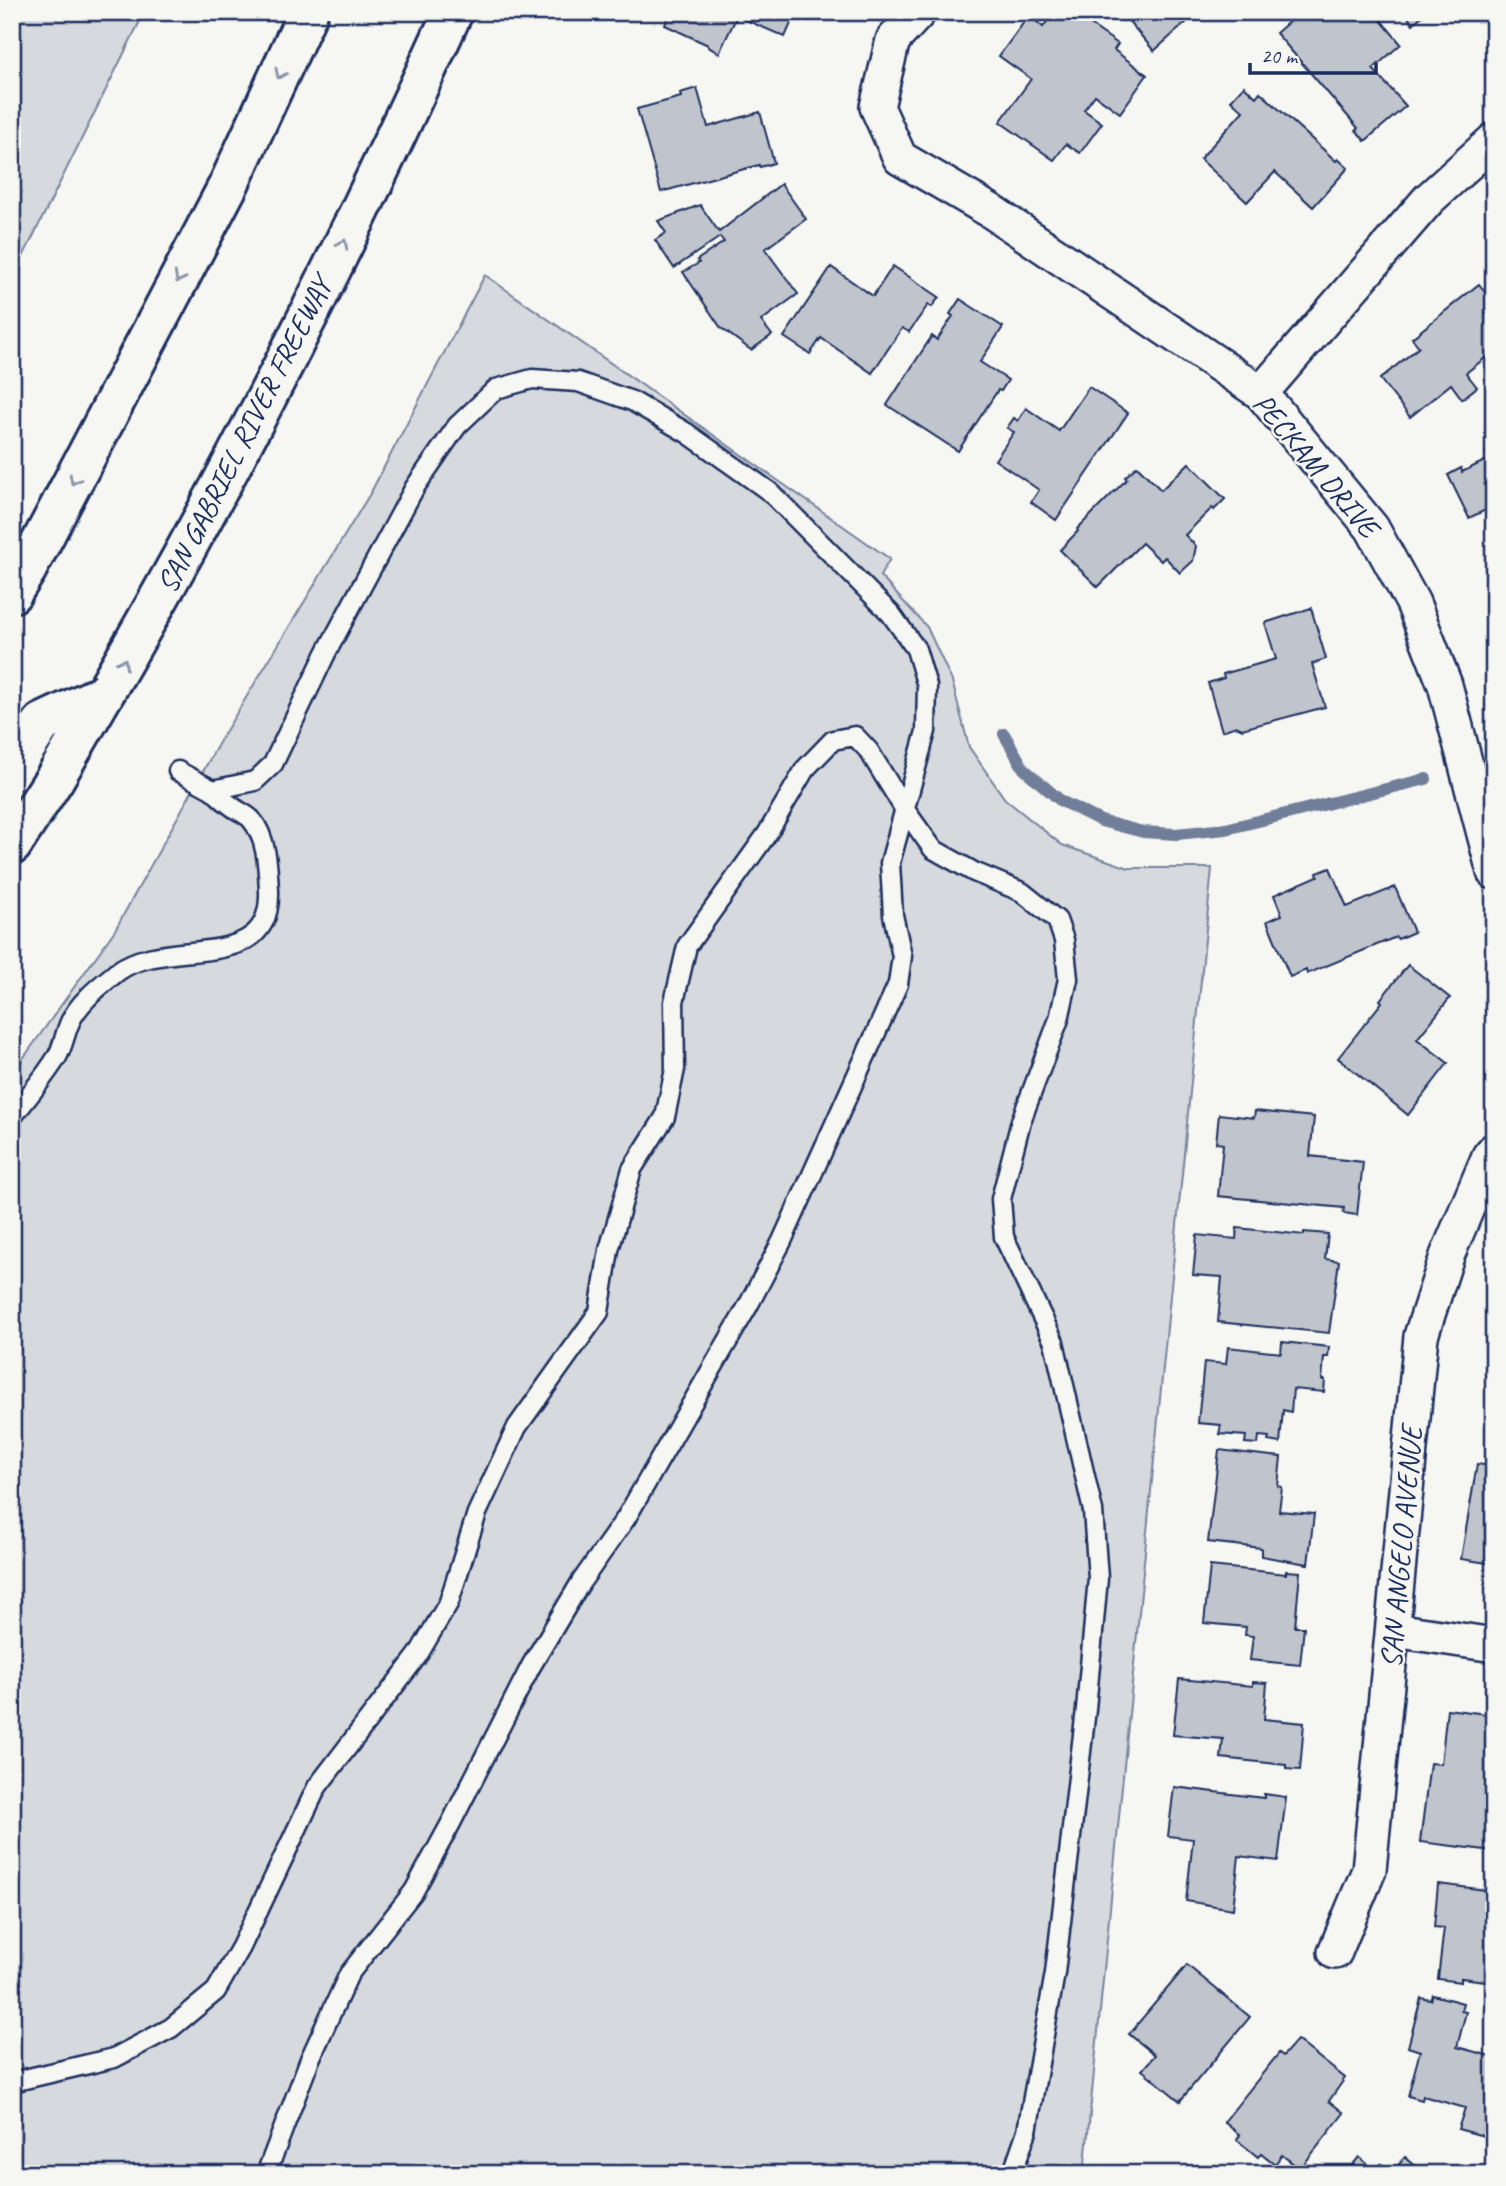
<svg xmlns="http://www.w3.org/2000/svg" width="1506" height="2186" font-family="Caveat,sans-serif">
<style>
.green{fill:#d6d9dd;stroke:#78849e;stroke-width:2}
.lines{fill:none;stroke-linecap:round;stroke-linejoin:round}
.stream{stroke:#717e99;stroke-width:12}
.building{fill:#c0c4cd;stroke:#1b2f5e;stroke-width:2}
.lane-casing{stroke:#1b2f5e;stroke-width:23}
.street-casing{stroke:#1b2f5e;stroke-width:38}
.highway-casing{stroke:#1b2f5e;stroke-width:44}
.lane{stroke:#f6f6f2;stroke-width:18}
.street{stroke:#f6f6f2;stroke-width:33}
.highway{stroke:#f6f6f2;stroke-width:38}
.highway-bridge-casing{stroke:#1b2f5e;stroke-width:44;stroke-linecap:butt}
.highway-bridge{stroke:#f6f6f2;stroke-width:38}
.oneway{stroke:#8892a8}
.labels{text-anchor:middle;dominant-baseline:central;stroke-width:5;stroke-linejoin:round;paint-order:stroke}
.street-label{font-size:30px;fill:#1b2f5e;stroke:#f6f6f2}
</style>
<rect width="100%" height="100%" fill="#f6f6f2"/>
<filter id="ink" filterUnits="userSpaceOnUse"><feTurbulence type="fractalNoise" baseFrequency=".0143" numOctaves="2"/><feDisplacementMap in="SourceGraphic" scale="14" xChannelSelector="R" yChannelSelector="G"/><feConvolveMatrix kernelMatrix="1 2 1 2 8 2 1 2 1" color-interpolation-filters="sRGB"/></filter>
<g filter="url(#ink)">
<g class="green">
<polygon points="12,12 134,12 142,17 12,279"/>
<polygon points="485,275 890,559 880,576 927,627 952,681 969,747 1005,799 1062,845 1129,868 1212,868 1084,2174 12,2174 12,1074 115,930 221,739 371,492"/>
</g>
<g class="lines">
<polyline class="stream" points="1004,734 1024,769 1061,801 1101,821 1143,832 1176,834 1226,829 1426,779"/>
</g>
<g class="building">
<polygon points="670,12 796,12 785,37 737,16 719,53 708,47 708,45 665,25"/>
<polygon points="1019,12 1041,12 1035,20 1043,27 1054,12 1072,12 1118,44 1114,50 1147,75 1120,113 1095,95 1084,110 1102,123 1080,153 1066,144 1054,160 1000,122 1031,79 999,56 1027,18"/>
<polygon points="1121,12 1198,12 1154,51"/>
<polygon points="1300,12 1374,12 1401,44 1373,69 1406,106 1365,141 1356,130 1358,128 1276,33"/>
<polygon points="1404,12 1426,12 1413,24"/>
<polygon points="1474,12 1494,12 1494,24 1489,29"/>
<polygon points="1244,86 1256,97 1260,92 1336,161 1338,159 1348,168 1313,207 1275,172 1247,202 1200,159 1243,111 1231,100"/>
<polygon points="697,88 708,127 760,112 774,163 760,167 759,165 661,192 637,109 681,97 680,93"/>
<polygon points="781,184 806,219 765,249 798,294 761,321 772,335 751,350 721,328 683,272 699,263 697,260 724,242 720,237 674,268 655,240 666,233 658,221 700,205 719,232"/>
<polygon points="893,266 939,297 932,307 928,305 909,332 902,328 872,373 821,338 810,354 784,337 831,267 873,296"/>
<polygon points="1479,284 1494,303 1494,351 1466,373 1477,387 1462,399 1451,384 1410,417 1380,379 1419,347 1412,338"/>
<polygon points="960,299 1003,327 980,362 1008,380 1001,391 998,390 958,451 887,405 932,336 937,340 953,316 950,314"/>
<polygon points="1089,387 1128,413 1056,520 1031,502 1039,490 995,460 1014,432 1007,428 1014,418 1018,421 1026,408 1059,431"/>
<polygon points="1494,448 1494,506 1469,518 1448,475 1461,468 1462,472 1489,459 1486,452"/>
<polygon points="1189,463 1225,499 1214,510 1212,508 1185,535 1196,546 1193,561 1180,573 1165,557 1161,561 1142,543 1098,587 1060,550 1078,531 1077,529 1127,479 1125,477 1137,466 1161,490"/>
<polygon points="1311,608 1326,659 1312,664 1325,707 1242,729 1236,726 1222,731 1208,683 1224,678 1223,674 1276,659 1265,623"/>
<polygon points="1330,868 1347,907 1395,887 1414,932 1398,939 1396,937 1307,974 1306,970 1290,977 1267,921 1282,915 1274,895 1318,876 1317,873"/>
<polygon points="1408,965 1450,998 1417,1039 1448,1063 1408,1115 1338,1058 1382,1002 1380,1000"/>
<polygon points="1255,1111 1314,1117 1310,1156 1363,1162 1357,1215 1343,1213 1344,1208 1218,1196 1223,1144 1216,1143 1219,1114 1254,1118"/>
<polygon points="1237,1228 1304,1235 1304,1232 1328,1234 1325,1259 1339,1261 1329,1333 1218,1322 1222,1277 1193,1275 1197,1235 1236,1239"/>
<polygon points="1282,1342 1329,1347 1328,1357 1324,1357 1322,1380 1325,1380 1324,1392 1293,1389 1291,1412 1283,1410 1280,1443 1268,1441 1269,1437 1259,1436 1258,1444 1245,1443 1246,1436 1219,1434 1221,1425 1198,1423 1204,1362 1226,1364 1228,1347 1281,1353"/>
<polygon points="1219,1450 1281,1457 1278,1486 1282,1487 1279,1511 1314,1514 1308,1564 1261,1556 1261,1548 1208,1542"/>
<polygon points="1477,1464 1491,1466 1491,1469 1494,1470 1494,1564 1461,1559"/>
<polygon points="1210,1566 1286,1574 1286,1571 1300,1572 1295,1627 1304,1627 1300,1665 1250,1660 1253,1636 1245,1635 1246,1627 1204,1623"/>
<polygon points="1179,1679 1253,1686 1253,1682 1267,1683 1264,1719 1304,1723 1300,1770 1286,1769 1286,1765 1221,1758 1223,1739 1173,1735"/>
<polygon points="1447,1709 1494,1715 1494,1851 1420,1842 1430,1763 1441,1764"/>
<polygon points="1174,1787 1264,1798 1264,1794 1286,1797 1278,1861 1239,1856 1233,1909 1186,1901 1193,1839 1168,1836"/>
<polygon points="1438,1884 1494,1891 1494,1982 1461,1978 1461,1982 1438,1979 1444,1928 1434,1927"/>
<polygon points="1187,1965 1250,2017 1180,2101 1142,2070 1155,2055 1129,2034"/>
<polygon points="1433,1995 1463,2003 1461,2011 1466,2012 1457,2047 1494,2057 1494,2130 1491,2138 1458,2129 1465,2108 1423,2096 1422,2100 1408,2096 1420,2051 1408,2047 1421,1998 1431,2000"/>
<polygon points="1297,2040 1345,2078 1329,2101 1344,2113 1300,2169 1282,2155 1275,2164 1261,2153 1258,2157 1237,2140 1240,2135 1224,2122 1279,2053 1283,2056"/>
<polygon points="1359,2157 1376,2171 1381,2164 1392,2173 1405,2157 1425,2174 1345,2174"/>
</g>
<g class="lines">
<g class="lane-casing">
<g id="lane">
<polyline points="178,771 213,790 255,781 273,764 326,653 415,487 457,426 496,389 532,379 578,382 632,401 687,433 770,492 891,614 916,649 927,686 926,731 890,863 893,915 902,956 898,984 782,1241 748,1306 626,1518 581,1582 531,1666 451,1823 414,1891 349,1974 310,2059 266,2174"/>
<path d="M12,1117C27,1098 44,1078 57,1057C63,1047 65,1033 70,1022C79,1002 100,986 117,972C166,934 272,977 269,891C268,868 267,837 251,819C245,813 235,810 229,804C223,800 218,795 213,790"/>
<polyline points="12,2082 114,2058 171,2028 216,1991 241,1947 317,1787 418,1655 449,1602 477,1513 517,1427 599,1312 609,1250 632,1169 665,1117 675,1069 674,1002 687,946 767,834 805,769 833,740 855,736 869,751 905,810 933,849 974,872 1022,892 1057,920 1064,940 1068,979 1059,1019 1021,1121 1001,1199 1004,1237 1054,1342 1093,1511 1098,1578 1086,1709 1055,1973 1027,2131 1012,2174"/>
</g>
</g>
<g class="street-casing">
<g id="street">
<polyline points="919,12 893,40 877,107 900,158 991,211 1261,393 1372,528 1413,603 1445,685 1494,872"/>
<polyline points="1261,393 1429,199 1494,140"/>
<polyline points="1394,1630 1494,1645"/>
<polyline points="1335,1952 1369,1870 1421,1336 1447,1256 1489,1156 1494,1150"/>
</g>
</g>
<g class="highway-casing">
<g id="highway">
<polyline points="12,593 27,569 228,186 308,12"/>
<path d="M104,694C233,474 347,245 453,12"/>
<polyline points="12,845 55,778"/>
</g>
</g>
<use href="#lane" class="lane"/>
<use href="#street" class="street"/>
<use href="#highway" class="highway"/>
<g class="highway-bridge-casing">
<g id="highway-bridge">
<polyline points="19,758 42,723 104,694"/>
<polyline points="55,778 104,694"/>
</g>
</g>
<use href="#highway-bridge" class="highway-bridge"/>
</g>
<defs><path id="oneway-chevron" d="M-2-3.5L2.5 0L-2 3.5" fill="none" stroke-width="1.6" stroke-linecap="round" stroke-linejoin="round" transform="scale(1.75)"/></defs>
<g class="oneway">
<use href="#oneway-chevron" transform="translate(280 74) rotate(115)"/>
<use href="#oneway-chevron" transform="translate(343 244) rotate(-64)"/>
<use href="#oneway-chevron" transform="translate(179 278) rotate(118)"/>
<use href="#oneway-chevron" transform="translate(74 480) rotate(118)"/>
<use href="#oneway-chevron" transform="translate(123 663) rotate(-60)"/>
</g>
</g>
<g class="labels">
<g class="street-label">
<text transform="translate(244 435) rotate(-63)">SAN GABRIEL RIVER FREEWAY</text>
<text transform="translate(1316 465) rotate(50)">PECKAM DRIVE</text>
<text transform="translate(1401 1547) rotate(-85)">SAN ANGELO AVENUE</text>
</g>
</g>
<rect width="1506" height="2186" fill="none" stroke="#f6f6f2" stroke-width="42"/>
<rect x="21" y="21" width="1464" height="2144" fill="none" stroke="#1b2f5e" stroke-width="2.5" filter="url(#ink)"/>
<path d="M1250 63v10h126v-10" fill="none" stroke="#1b2f5e" stroke-width="3.5"/>
<text x="1261" y="63" font-size="21" fill="#1b2f5e" stroke="#f6f6f2" stroke-width="5" paint-order="stroke">20 m</text>
</svg>
